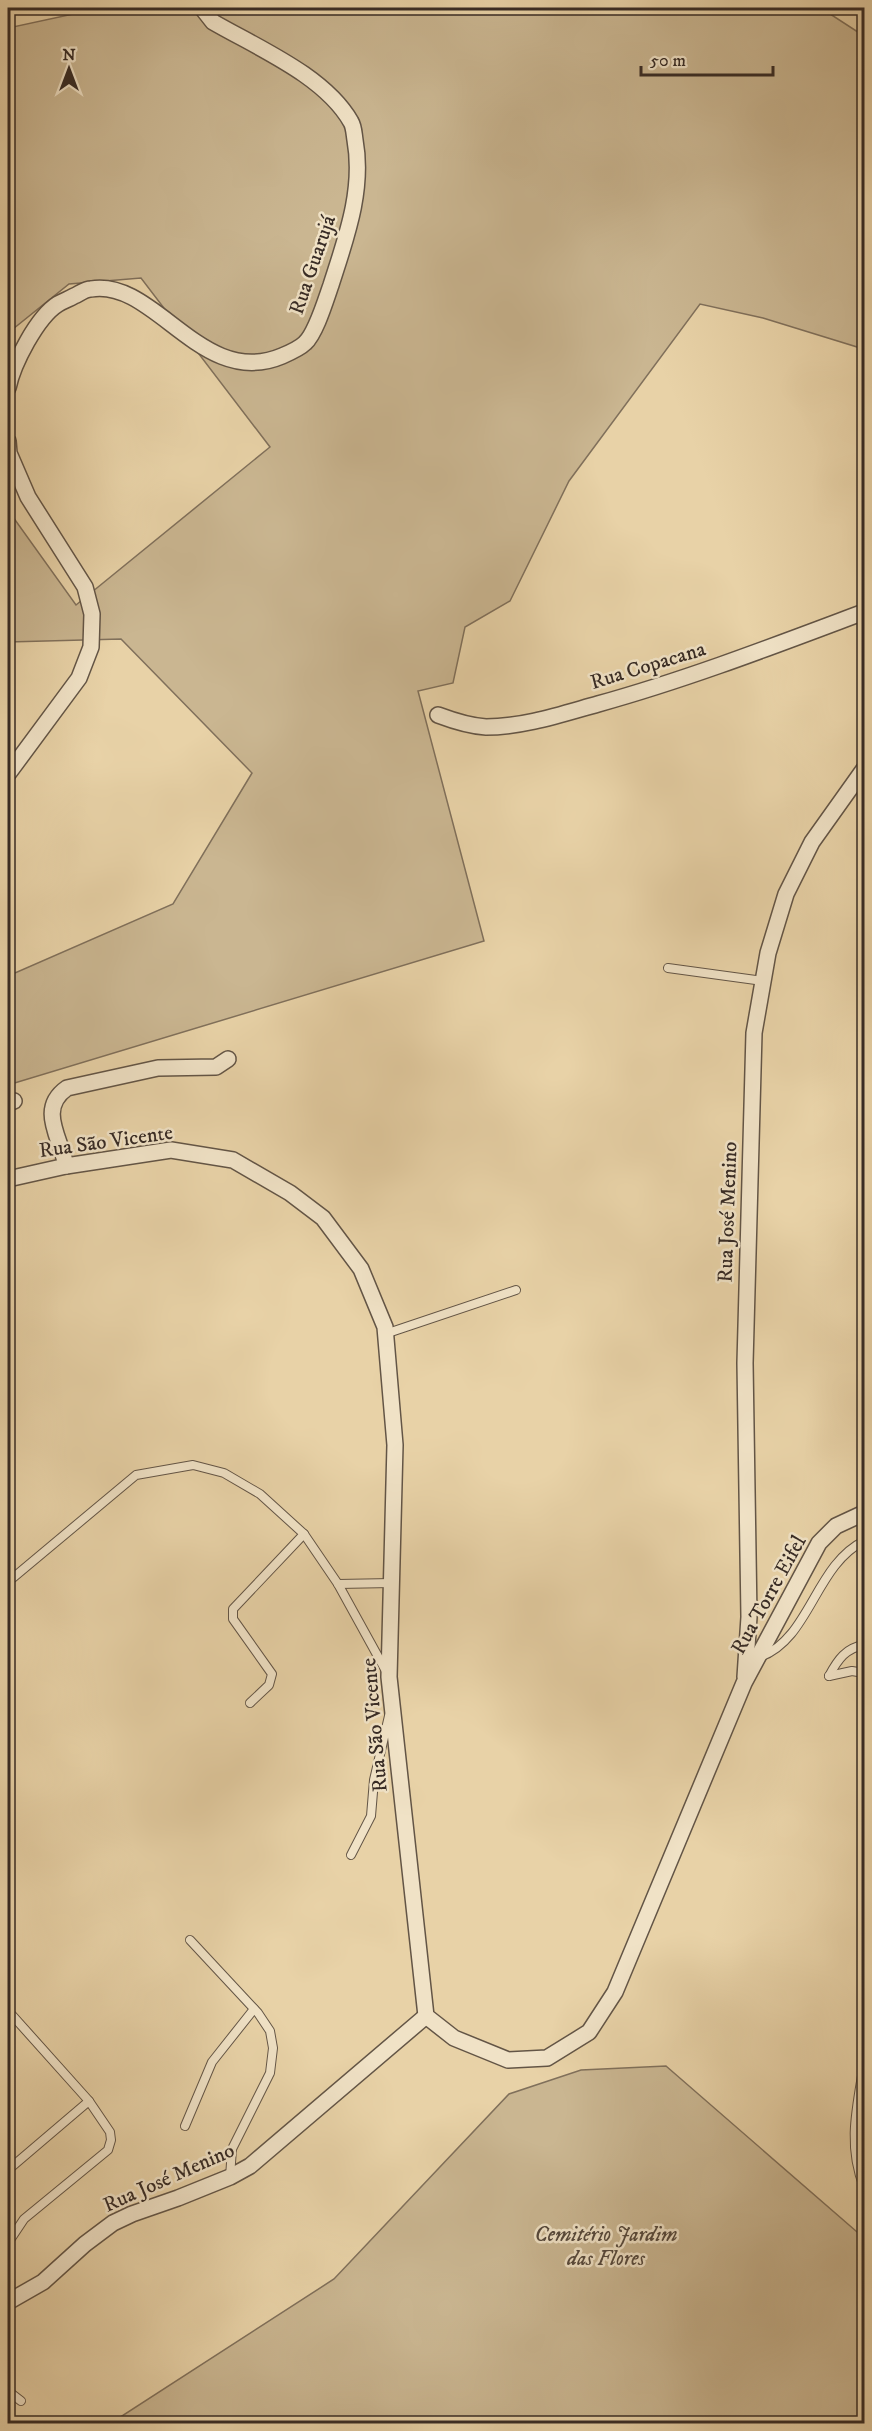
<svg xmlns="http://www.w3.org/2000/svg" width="872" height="2431" font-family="'IM FELL DW Pica',serif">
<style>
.green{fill:#cab691;stroke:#80705b;stroke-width:1.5}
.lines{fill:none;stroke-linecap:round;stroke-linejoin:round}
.lane-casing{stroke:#635546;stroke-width:10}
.street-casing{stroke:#635546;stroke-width:18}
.lane{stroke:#f0e2c6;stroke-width:8}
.street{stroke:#f0e2c6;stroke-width:15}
.labels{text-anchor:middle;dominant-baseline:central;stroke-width:5;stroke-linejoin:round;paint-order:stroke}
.street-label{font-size:21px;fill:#372b25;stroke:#f0e2c6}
.park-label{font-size:21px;font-style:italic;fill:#54473b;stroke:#f0e2c6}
</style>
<rect width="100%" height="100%" fill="#e8d2a7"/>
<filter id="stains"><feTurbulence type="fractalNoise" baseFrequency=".00333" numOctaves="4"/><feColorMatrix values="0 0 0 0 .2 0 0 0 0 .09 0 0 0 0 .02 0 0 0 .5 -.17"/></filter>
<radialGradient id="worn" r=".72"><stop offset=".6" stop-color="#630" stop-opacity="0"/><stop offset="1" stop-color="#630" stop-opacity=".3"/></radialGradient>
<g class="green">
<polygon points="101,8 821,8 864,36 864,355 857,347 763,318 700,304 569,481 510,601 465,627 453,683 418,691 484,941 8,1085 8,976 173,904 252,773 121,639 8,642 8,510 76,605 270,447 141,278 69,284 8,333 8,28"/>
<polygon points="666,2066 864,2238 864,2423 111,2423 334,2279 509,2094 581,2070"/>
</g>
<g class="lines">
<g class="lane-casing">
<g id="lane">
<polyline points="668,968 763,981"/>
<polyline points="385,1334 516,1290"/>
<polyline points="8,1582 136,1475 193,1465 224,1473 260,1494 304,1534 338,1584 386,1671"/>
<polyline points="338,1584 392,1583"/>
<path d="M760,1657C810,1639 815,1565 864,1541"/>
<path d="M829,1676C838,1659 846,1648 864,1645"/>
<polyline points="829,1676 852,1671 864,1673"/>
<polyline points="250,1703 269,1685 272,1674 233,1619 233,1609 304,1534"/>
<polyline points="351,1855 371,1816 374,1780 389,1716"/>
<polyline points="190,1940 258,2013 270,2031 273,2048 270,2073 232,2149 230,2177"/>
<path d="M864,2064C857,2107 847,2145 864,2187"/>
<polyline points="185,2126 212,2062 254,2009"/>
<polyline points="8,2170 89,2101"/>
<polyline points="8,2243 24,2219 108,2150 111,2140 110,2132 89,2101 12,2015"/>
<polyline points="8,2391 21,2401"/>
</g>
</g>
<g class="street-casing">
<g id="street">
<path d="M8,388C13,364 37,317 58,304C63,301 69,299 74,296C79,294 85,289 91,289C155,278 202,390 282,356C289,353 300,348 305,343C316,333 326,299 331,285C346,238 364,190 355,140C354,134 354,127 351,122C325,76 258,48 213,22L202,8"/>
<polyline points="8,441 9,453 28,497 85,587 92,614 91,647 79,678 8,774"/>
<path d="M438,715C454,721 469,726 486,727C524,727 562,714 598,704C688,679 776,645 864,612"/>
<polyline points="8,1103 14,1101"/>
<path d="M66,1166C61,1138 37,1109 67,1088L158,1068L216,1067L228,1059"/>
<polyline points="8,1179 66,1166 171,1150 233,1160 290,1193 323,1218 361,1269 385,1327 395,1445 389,1677 426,2016 454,2038 508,2060 547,2058 589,2032 615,1992 744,1683 819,1543 836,1526 864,1513"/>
<polyline points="745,1677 749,1617 745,1363 754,1033 768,953 786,894 812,842 864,769"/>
<polyline points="8,2302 43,2282 85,2244 113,2223 132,2214 178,2198 230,2177 250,2166 426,2016"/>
</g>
</g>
<use href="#lane" class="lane"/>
<use href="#street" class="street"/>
</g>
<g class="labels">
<g class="street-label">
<text transform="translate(313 265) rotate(-71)">Rua Guarujá</text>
<text transform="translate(648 666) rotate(-17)">Rua Copacana</text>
<text transform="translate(106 1142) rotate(-8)">Rua São Vicente</text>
<text transform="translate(728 1212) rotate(-88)">Rua José Menino</text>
<text transform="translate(769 1595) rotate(-61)">Rua Torre Eifel</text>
<text transform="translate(375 1725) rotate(-95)">Rua São Vicente</text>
<text transform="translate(169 2178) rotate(-24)">Rua José Menino</text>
</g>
<g class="park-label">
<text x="606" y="2235">Cemitério Jardim<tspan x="606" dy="24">das Flores</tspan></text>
</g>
</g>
<rect width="872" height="2431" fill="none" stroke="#e8d2a7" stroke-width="30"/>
<rect x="9" y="9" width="854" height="2413" fill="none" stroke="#372b25" stroke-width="3"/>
<rect x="15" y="15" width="842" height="2401" fill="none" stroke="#372b25" stroke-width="1.5"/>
<g transform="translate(69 69)" stroke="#f0e2c6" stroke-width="4.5" paint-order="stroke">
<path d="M0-4.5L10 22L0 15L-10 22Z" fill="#372b25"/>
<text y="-9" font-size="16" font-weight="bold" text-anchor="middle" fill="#372b25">N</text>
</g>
<path d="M641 66v9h132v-9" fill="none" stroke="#372b25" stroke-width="3"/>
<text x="650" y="66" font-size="18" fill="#372b25" stroke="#f0e2c6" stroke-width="4.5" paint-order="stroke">50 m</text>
<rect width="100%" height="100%" filter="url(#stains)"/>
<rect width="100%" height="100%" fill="url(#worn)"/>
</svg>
